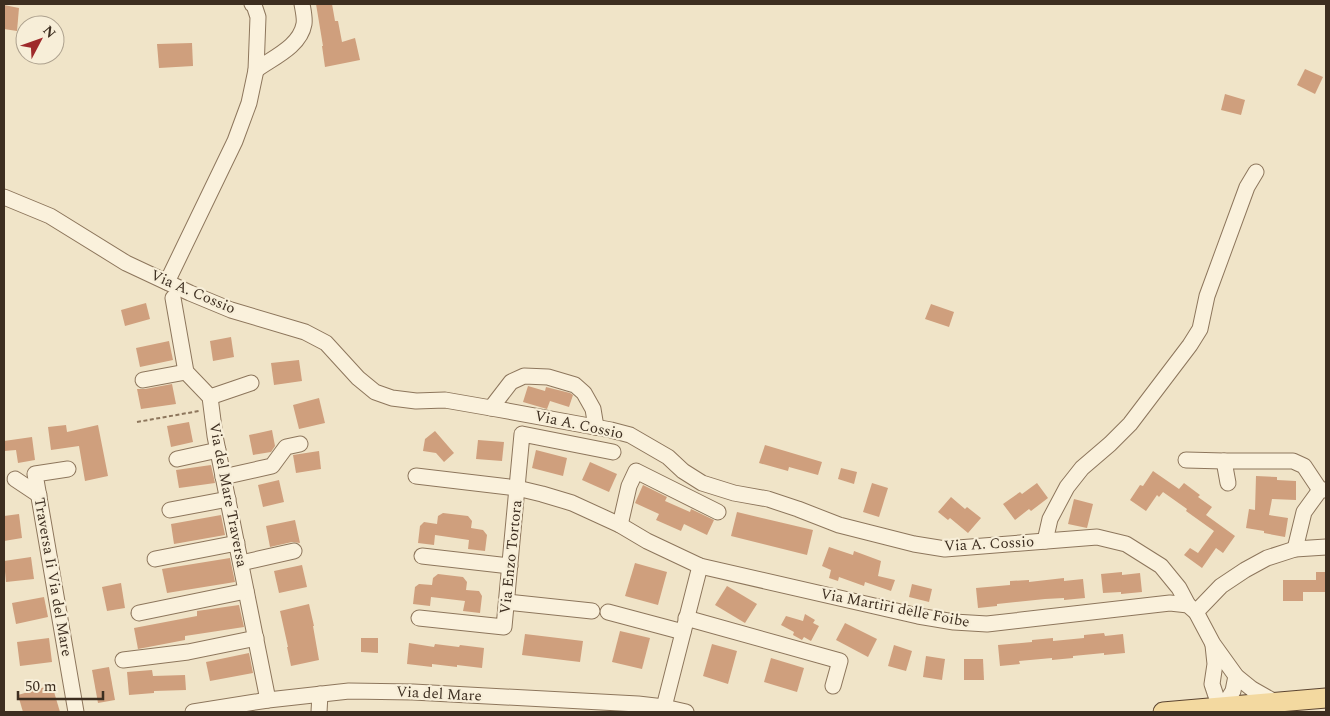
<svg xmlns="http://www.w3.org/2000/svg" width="1330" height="716" font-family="Spectral,serif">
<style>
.building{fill:#cf9f7d}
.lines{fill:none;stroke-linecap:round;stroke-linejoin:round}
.minor-casing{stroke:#8d765c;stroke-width:17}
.major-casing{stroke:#5b4430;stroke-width:21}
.path{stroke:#8d765c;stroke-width:2;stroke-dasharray:4 2.5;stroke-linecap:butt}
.minor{stroke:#faf1dc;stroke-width:15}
.major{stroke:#f3d9a0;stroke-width:19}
.labels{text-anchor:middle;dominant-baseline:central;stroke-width:4.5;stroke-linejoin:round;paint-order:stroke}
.street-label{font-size:15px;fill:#3d2e20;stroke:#f7eed8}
</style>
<rect width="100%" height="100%" fill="#f0e4c8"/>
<g class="building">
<polygon points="316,4 332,4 335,21 338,21 342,42 355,38 360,60 325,67 322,46 323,46"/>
<polygon points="4,5 19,8 17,31 4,29"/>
<polygon points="192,43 193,66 159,68 157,44"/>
<polygon points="1305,69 1323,77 1315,94 1297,85"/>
<polygon points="1225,94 1245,100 1241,115 1221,110"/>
<polygon points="146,303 150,319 125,326 121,310"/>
<polygon points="931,304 954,312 949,327 925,319"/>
<polygon points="231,337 234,357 213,361 210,341"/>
<polygon points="169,341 173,360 140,367 136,348"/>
<polygon points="299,360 302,381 274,385 271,363"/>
<polygon points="172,384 176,404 141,409 137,389 145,389"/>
<polygon points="528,386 545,391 546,387 570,393 573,395 569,407 550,401 547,409 523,402"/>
<polygon points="319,398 325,423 299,429 293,405"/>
<polygon points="189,422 193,442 171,447 167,426"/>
<polygon points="66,425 67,432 98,425 108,476 85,481 79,446 51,450 48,427"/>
<polygon points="272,430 275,446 271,452 253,455 249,435"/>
<polygon points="435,431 454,453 444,462 436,453 423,451 425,439"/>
<polygon points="32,437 35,460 18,463 16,450 4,451 4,441"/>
<polygon points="478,440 504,442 502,461 476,459"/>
<polygon points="765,445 822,462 818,475 789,467 788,471 759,463"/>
<polygon points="536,450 567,458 563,476 532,468"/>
<polygon points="319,451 321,469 296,473 293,455"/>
<polygon points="590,462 617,474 609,492 582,480"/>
<polygon points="211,465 215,483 179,488 176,470"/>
<polygon points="841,468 857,472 854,484 838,479"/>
<polygon points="1153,471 1179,489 1184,483 1200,495 1198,497 1212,507 1206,515 1235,536 1223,553 1216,548 1202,568 1184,555 1190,548 1198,553 1214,531 1186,511 1187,509 1163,492 1159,497 1157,495 1146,511 1130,500 1140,485 1143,486"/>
<polygon points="1256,476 1277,477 1277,480 1296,481 1296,500 1272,499 1269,515 1288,518 1285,537 1264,533 1264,531 1246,528 1249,509 1255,510"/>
<polygon points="279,480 284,502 263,507 258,485"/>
<polygon points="872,483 888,488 879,517 863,512"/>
<polygon points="1037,483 1048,498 1031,511 1029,509 1015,520 1003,504 1020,492 1022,494"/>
<polygon points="643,485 667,497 665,501 690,512 691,509 714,520 707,535 684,524 681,531 656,520 659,514 635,503"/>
<polygon points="951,497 965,509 967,507 981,518 968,533 950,518 948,520 938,512"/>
<polygon points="1074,499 1093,504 1087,528 1068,524"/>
<polygon points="737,512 813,530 807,555 731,536"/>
<polygon points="443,513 468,516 472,521 471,528 483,530 487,535 485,551 468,549 469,540 435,535 434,545 418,543 420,526 424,522 437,524 438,516"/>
<polygon points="19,514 22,538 4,541 4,516"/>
<polygon points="221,515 225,535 174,544 171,524"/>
<polygon points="295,520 300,543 292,542 270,547 266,526"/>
<polygon points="829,547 853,555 854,551 881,561 878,576 895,580 891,591 865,582 864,586 839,577 838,581 829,578 831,570 822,566"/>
<polygon points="31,557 34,579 6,582 4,561"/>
<polygon points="230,558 235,582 167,593 162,569"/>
<polygon points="635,563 667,572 658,605 625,596"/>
<polygon points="302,565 307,587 279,593 274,571"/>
<polygon points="1122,572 1122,575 1140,573 1142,592 1121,594 1121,592 1103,593 1101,574"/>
<polygon points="1316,572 1326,572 1326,592 1303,592 1303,601 1283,601 1283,580 1316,580"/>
<polygon points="438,574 463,577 467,582 466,590 479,591 482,596 480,613 463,611 465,601 431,597 430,606 413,604 415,587 419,584 432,585 433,578"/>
<polygon points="1064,578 1064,581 1083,579 1085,598 1064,600 1064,598 1045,599 997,604 997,606 978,608 976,588 1010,585 1010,581 1029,580 1029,582"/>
<polygon points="121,583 125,608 107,611 102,587"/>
<polygon points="912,584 932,589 929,602 909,597"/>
<polygon points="727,586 757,604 745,623 715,605"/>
<polygon points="44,597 48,617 16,624 12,603"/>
<polygon points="309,604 314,626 313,626 319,660 291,666 287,647 288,647 280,611"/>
<polygon points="239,605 244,627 185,636 185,640 138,649 134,628 197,616 197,611"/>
<polygon points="805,614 815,620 813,623 819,626 811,641 804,637 802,640 793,635 794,632 781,625 786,616 803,621"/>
<polygon points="845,623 877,639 868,657 836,640"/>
<polygon points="620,631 650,638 642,669 612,662"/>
<polygon points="1104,633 1105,636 1123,634 1125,653 1104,655 1104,653 1073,656 1073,658 1052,660 1052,658 1019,661 1020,664 1000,666 998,645 1032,642 1032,640 1053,638 1053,641 1084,638 1084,635"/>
<polygon points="525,634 583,641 580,662 522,655"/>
<polygon points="49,638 52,662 20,666 17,642"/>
<polygon points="361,638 378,638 378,653 361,652"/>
<polygon points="409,643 434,647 435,644 459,647 460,645 484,648 482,668 457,665 457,667 432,664 432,667 407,664"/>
<polygon points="712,644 737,651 728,684 703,676"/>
<polygon points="894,645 912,651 906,671 888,666"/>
<polygon points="249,653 253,673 210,681 206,662"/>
<polygon points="926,656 945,659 942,680 923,677"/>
<polygon points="771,658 804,668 797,692 764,682"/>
<polygon points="964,659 983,659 984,680 964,680"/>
<polygon points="109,667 115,700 98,703 92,670"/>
<polygon points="152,670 153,676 185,675 186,690 154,691 154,693 129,695 127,672"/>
<polygon points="52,685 60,712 23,712 18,695"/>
</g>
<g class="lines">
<g class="minor-casing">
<g id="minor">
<path d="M256,70C272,58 300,47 304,24C305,18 303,10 302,4"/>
<polyline points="4,197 50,216 126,263 190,293 231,310 305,332 326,343 358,378 375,392 392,398 416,401 445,400 491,408 611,430 630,435 668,457 683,471 702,483 734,493 768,499 798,509 839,525 914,544 945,549 1097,537 1126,544 1161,566 1179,588 1188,605"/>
<polyline points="167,282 235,141 249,103 256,70 258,17 254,5 252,4"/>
<polyline points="173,298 186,372 210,397 215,436 268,700"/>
<polyline points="143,380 186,372"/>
<polyline points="210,397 251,383"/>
<polyline points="491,408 511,382 524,376 548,377 575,385 584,393 593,409 596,427"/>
<polyline points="177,459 218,450"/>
<polyline points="1186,460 1224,461 1293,461 1304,466 1320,490"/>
<polyline points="1224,461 1228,483"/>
<polyline points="68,469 35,474 76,712"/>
<polyline points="416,476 517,488 542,494 572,503 620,525 647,541 700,566 918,616 954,622 987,624 1170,603 1188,605 1196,612 1213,644 1236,676 1252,689 1275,702"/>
<polyline points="223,477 272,466 286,447 300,444"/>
<polyline points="15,479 39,495"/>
<polyline points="170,510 228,499"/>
<polyline points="620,525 629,486 636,471 718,512"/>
<polyline points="1045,541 1050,519 1067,487 1082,468 1110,444 1130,424 1190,345 1200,329 1207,296 1247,187 1256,172"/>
<polyline points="1295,549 1304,512 1320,490 1326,490"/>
<polyline points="422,556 510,566"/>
<polyline points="155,559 237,543"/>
<polyline points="241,563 294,551"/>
<polyline points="507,602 592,611"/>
<polyline points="608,612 683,632"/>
<polyline points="1196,612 1221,586 1245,570 1267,558 1295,549 1326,547"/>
<polyline points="139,613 246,591"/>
<polyline points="419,618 504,627 522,434 613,452"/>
<polyline points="686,618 840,661 833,686"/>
<polyline points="1213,645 1215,664 1212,684 1216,696 1223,707 1233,691 1236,676"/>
<polyline points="123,660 188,652 256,638"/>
<polyline points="664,707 700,566"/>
<polyline points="193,712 268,700 349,691 413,692 638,704 664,707 686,712"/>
<polyline points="319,712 320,694"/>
</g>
</g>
<g class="major-casing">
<polyline id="major" points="1163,712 1326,698"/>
</g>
<polyline class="path" points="137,422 199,411"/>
<use href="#minor" class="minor"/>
<use href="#major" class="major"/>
</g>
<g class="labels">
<g class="street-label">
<text transform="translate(193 292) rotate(23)">Via A. Cossio</text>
<text transform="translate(579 425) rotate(12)">Via A. Cossio</text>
<text transform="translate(228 495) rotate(79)">Via del Mare Traversa</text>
<text transform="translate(989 544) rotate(-3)">Via A. Cossio</text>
<text transform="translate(511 557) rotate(-84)">Via Enzo Tortora</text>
<text transform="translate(53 577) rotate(80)">Traversa Ii Via del Mare</text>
<text transform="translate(895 608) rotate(11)">Via Martiri delle Foibe</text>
<text transform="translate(439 694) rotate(3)">Via del Mare</text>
</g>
</g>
<rect width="1330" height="716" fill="none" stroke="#3d2e20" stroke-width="10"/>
<g transform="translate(40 40) rotate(49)"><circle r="24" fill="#f7eed8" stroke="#ada18e"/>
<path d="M0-4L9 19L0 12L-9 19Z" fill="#9e2a2b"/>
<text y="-8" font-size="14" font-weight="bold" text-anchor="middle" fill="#3d2e20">N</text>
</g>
<path d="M18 691v8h85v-8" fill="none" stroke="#3d2e20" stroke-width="2.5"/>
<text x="25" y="691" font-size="15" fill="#3d2e20" stroke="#f7eed8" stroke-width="4" paint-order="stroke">50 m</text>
</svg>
